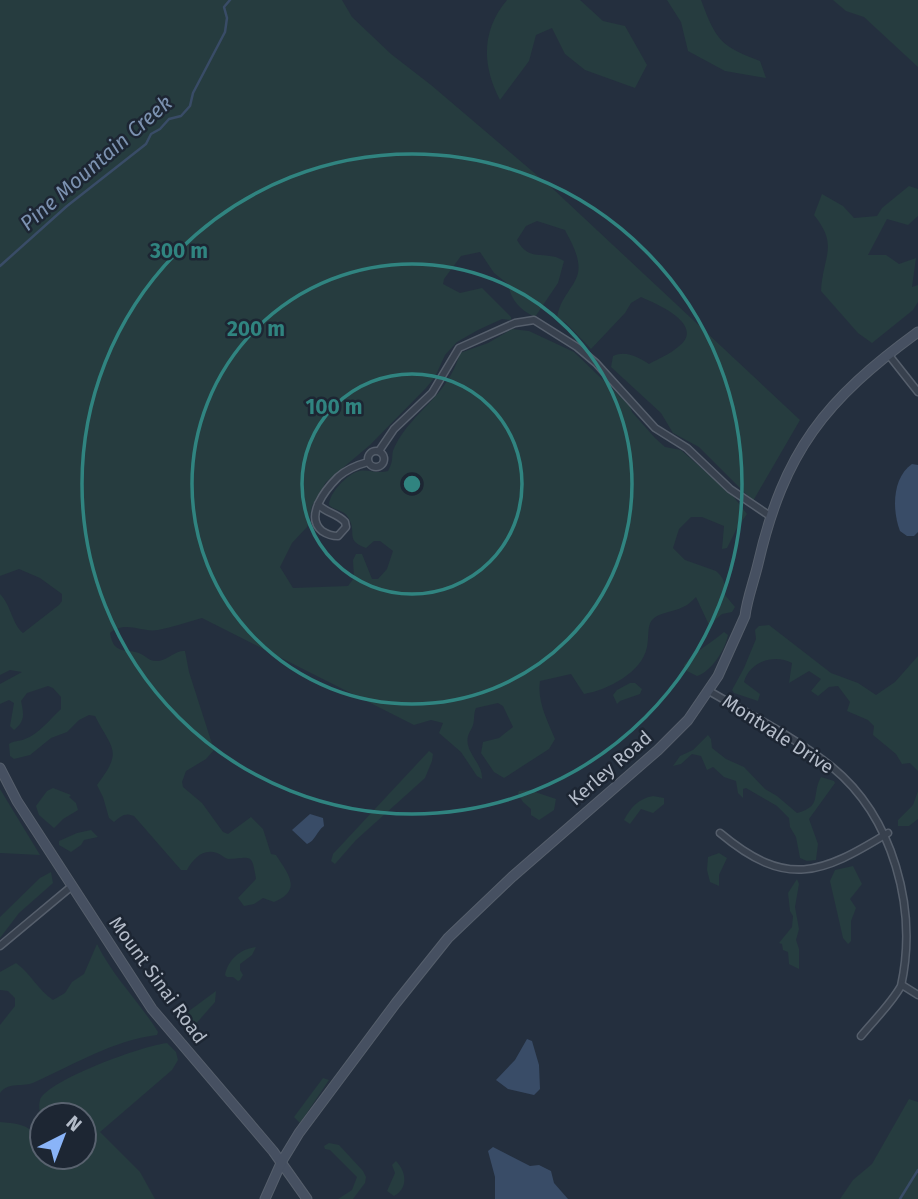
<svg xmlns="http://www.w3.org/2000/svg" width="918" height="1199" font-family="'Fira Sans',sans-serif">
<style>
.green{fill:#263c3f}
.water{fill:#394c67}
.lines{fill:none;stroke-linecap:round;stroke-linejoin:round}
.stream{stroke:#394c67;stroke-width:2.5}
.street-casing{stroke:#565f6c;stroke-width:9}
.secondary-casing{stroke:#565f6c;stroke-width:11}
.street{stroke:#38414e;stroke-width:6}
.secondary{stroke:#465061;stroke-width:9}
.ring{fill:none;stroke:#308480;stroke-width:3.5}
.labels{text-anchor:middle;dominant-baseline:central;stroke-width:5;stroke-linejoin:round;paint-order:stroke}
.street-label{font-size:19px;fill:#b4bcc9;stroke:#1d2633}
.water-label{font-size:21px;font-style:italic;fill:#7c92b1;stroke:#1d2633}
.centre{fill:#308480;stroke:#1d2633;stroke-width:3.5}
.ring-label{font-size:21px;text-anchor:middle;font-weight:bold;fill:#308480;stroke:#1d2633;stroke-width:5;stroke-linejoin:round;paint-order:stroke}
</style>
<rect width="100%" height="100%" fill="#242f3e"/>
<g class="green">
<path d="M0,0H342L352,17L391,54L431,85L552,188L800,420L753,501L699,447L673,433L661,413L611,367L613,356C626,350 638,357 649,364C658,359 670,354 678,347C707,325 657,304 641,297L631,303L625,313L591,349L566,323L557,318C560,297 575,287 578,273C581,258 571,242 565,230L537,221L526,226L517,240C530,264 546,249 564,261L558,283L535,317C520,310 511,300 508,284L494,273L480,252L461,256L444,279L443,284L460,293L482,288L511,317V320L502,319L478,330L457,342L445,355L435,377L426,388L370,445L326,482L312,506L307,527L292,543L280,567L293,588L348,586L354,578L353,560L356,554H362L372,579H378L387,569L393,551L380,541H374L366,548C344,540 358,533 348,517C344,510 335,511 329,505C329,493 347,474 359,471C368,469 376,474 388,471C395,459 390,455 395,446C414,409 447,398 460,353L488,343L512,329L529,331L574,352L630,406L632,412L655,438L665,447L681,450L733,496L747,514L737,528L727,548L722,549L724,526L702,517H691L679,529L673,548L685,560L716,571C724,578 726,584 725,595L735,607L732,612L722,614L709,625L696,597C692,601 688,605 683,607C674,612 659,612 652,620C647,626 649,638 647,647C642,673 607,690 584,694L571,674L540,681C537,701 547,720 555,739L549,749L504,778L494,772L481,753L483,742L499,738L513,727L503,706L498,703L476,708C473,715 475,719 473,725C472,729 469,732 468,736C464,752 483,763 482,779L477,776L461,752L439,733L443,723L431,720L414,725L202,618C187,622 173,627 158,630C141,633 126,620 110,633C114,656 126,648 139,653C147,656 148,662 159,661C169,659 176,650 185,651L189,672L214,750L206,759L186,771L182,782L183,787L202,803L223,832L228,834L251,817L263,829L271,854L276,855C288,874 303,890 274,902L263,898L254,904L244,906L238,898L256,879C252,852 251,858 228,859C224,858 221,854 217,853C203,848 193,859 187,870H181L134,816C125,812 121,816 114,822L109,818L103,797L97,785C123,750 113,751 95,716L89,715L79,720L67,732L51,738L30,755L14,759L10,756L9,744C15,740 18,742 25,739C39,734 51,718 61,709V697L53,688L48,686L27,693L21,701C24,715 25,721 14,730L10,726L14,703L9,700L0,704V684L22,672L10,670L0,675V594C11,605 12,624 23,633L59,605L62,601V594L40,578L19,569L0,576Z"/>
<path d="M507,0H580L603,21L625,26L647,65L635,88L585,70L565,54L552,28L536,35L529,61L500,100C482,66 481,31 507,0Z"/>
<path d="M667,0H701C716,40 720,46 760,61L766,78L725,71L688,51L681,22Z"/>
<polygon points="833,0 918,0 918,67 864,17 846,11"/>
<path d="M909,186L918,189V216L908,225L887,219L868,255H886L899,264L916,258L912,287L918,285V302L913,310L872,343L858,333L821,291C823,255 839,246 814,215L822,194L843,206L854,218L877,216L882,208Z"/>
<path d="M769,625L831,673L858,683L876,695L895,682L918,656V771L910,763L902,764L896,754L873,735L874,726L868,720L847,711L850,702L838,686L829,687L818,696L811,691L821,679L809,671L789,683L792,663C774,653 749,662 744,682L760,694L758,701L734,693L732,690L744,668L756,639L755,630L759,626Z"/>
<path d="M724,632L728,635C725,650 712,671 697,676L687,671L684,665C696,650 709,645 724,632Z"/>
<polygon points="630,683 635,683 642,689 640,694 620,701 617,704 613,695 617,690"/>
<path d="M708,735L711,739L712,748L726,759L744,767L765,789L777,796L797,813C823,806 811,795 821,777L834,781L835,783L809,819L818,844L816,860L807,861L800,858L796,837L790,827L789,818L777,806L746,788L743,789V798L738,793L736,781L724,777L713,767L707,770L701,756L692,754L681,764L673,766L680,756L693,750Z"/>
<polygon points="429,751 433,754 432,761 425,778 356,840 335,864 331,861 333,854"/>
<polygon points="53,788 71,795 69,797 76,803 78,810 63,819 54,828 39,815 36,806 47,791"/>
<polygon points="0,789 40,855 0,853"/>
<polygon points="529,790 556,799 554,810 539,820 531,815 531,809 523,802 518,794 519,791"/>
<polygon points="918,791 918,819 909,826 898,826 898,820 913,805"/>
<path d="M653,796L664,798V804L653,813L641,809L630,824L624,820C631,807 638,799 653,796Z"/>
<polygon points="91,830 98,837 84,840 81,845 71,852 59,845 59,841 77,833"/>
<polygon points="719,853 727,858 719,875 719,886 710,882 707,870 708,857"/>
<polygon points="853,866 862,884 850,899 856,908 851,921 851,941 848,944 843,938 830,881 835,870"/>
<polygon points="51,872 53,883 19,913 0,938 0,917 40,878"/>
<polygon points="797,879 799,884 795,907 799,929 796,940 799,949 799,969 789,964 788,952 783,950 782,944 779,943 792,927 793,916 790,911 788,893"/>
<path d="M97,944C113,977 139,1001 158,1032L157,1035C114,1040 73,1065 35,1082C23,1088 9,1081 0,1093V1025L15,1006V998L8,991L0,990V972L16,963C32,975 37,989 53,1000L65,993L72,982L84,974Z"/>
<path d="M256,947L252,955L240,964V970L243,975L240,980L238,981L233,977H227L225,975C228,960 240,949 256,947Z"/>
<polygon points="216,991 215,1002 193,1027 188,1024 185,1014"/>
<path d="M167,1043L176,1052L178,1060L172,1070L100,1132L140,1172L155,1199H0V1122C14,1123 28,1124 37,1136L42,1132V1157H84V1115H42V1121C40,1115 38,1106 40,1100C47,1080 145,1045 167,1043Z"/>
<polygon points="323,1078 329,1080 300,1123 294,1117"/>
<polygon points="909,1099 918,1102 918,1199 840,1199 853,1180 872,1164"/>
<polygon points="329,1143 339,1145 363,1171 366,1177 365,1183 353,1199 338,1199 352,1190 357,1177 330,1150 325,1149 324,1146"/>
<path d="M396,1161C407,1172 408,1189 394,1196L387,1191L395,1173L392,1165Z"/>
</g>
<g class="water">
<path d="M912,464L918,465V532L914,536H907L900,531C892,510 892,478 912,464Z"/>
<path d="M310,814L323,818L324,826C317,831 315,841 307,844L292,830Z"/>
<polygon points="527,1039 532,1041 539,1065 540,1089 534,1095 508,1089 496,1080 515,1060"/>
<polygon points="493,1147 530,1166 539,1165 551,1171 554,1183 568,1199 495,1199 495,1177 488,1151"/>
</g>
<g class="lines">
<g class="stream">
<polyline points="0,266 67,206 146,144 151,134 160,129 169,119 181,116 190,106 193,93 225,32 227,18 224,7 230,0"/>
<polyline points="900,1199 918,1170"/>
</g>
<g class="street-casing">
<g id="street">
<polyline points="888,354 918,392"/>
<circle cx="376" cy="459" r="8"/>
<polyline points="379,451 394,429 432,393 459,348 515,323 534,320 577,347 596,363 655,428 687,448 730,489 770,516"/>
<path d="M318,504C325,513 337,513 345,522L346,527L338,536C332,536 328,535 322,531C304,516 326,489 338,477C347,469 357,465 368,462"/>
<path d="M709,691C750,715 795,737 832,767C893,817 918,908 901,986C891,1004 874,1020 861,1036"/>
<path d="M720,833C787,889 821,874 888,833"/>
<polyline points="0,946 72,886"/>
<polyline points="902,985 918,995"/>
</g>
</g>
<g class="secondary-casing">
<g id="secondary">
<polyline points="0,768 17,801 152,1009 273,1151 307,1199"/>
<path d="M265,1199L282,1161L299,1133L396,1003L448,938L512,877L658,750L688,720L718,676L745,616C747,599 754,581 758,564C784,451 825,400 918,332"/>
</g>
</g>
<use href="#street" class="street"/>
<use href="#secondary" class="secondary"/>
</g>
<g class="ring">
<circle cx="412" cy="484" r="110"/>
<circle cx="412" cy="484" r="220"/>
<circle cx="412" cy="484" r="330"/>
</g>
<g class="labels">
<g class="street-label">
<text transform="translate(778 734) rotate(33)">Montvale Drive</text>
<text transform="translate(610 768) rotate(-41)">Kerley Road</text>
<text transform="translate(158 980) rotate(54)">Mount Sinai Road</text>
</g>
<g class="water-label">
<text transform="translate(96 163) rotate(-41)">Pine Mountain Creek</text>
</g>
</g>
<circle cx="412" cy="484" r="10" class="centre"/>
<g class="ring-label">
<text x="179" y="258">300 m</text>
<text x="256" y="336">200 m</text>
<text x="334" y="414">100 m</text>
</g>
<g transform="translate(63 1136) rotate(42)"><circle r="33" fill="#1d2633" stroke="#59626f" stroke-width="2"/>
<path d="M0-5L12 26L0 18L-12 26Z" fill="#8ab4f8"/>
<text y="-10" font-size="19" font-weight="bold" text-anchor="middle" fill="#b4bcc9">N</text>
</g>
</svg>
